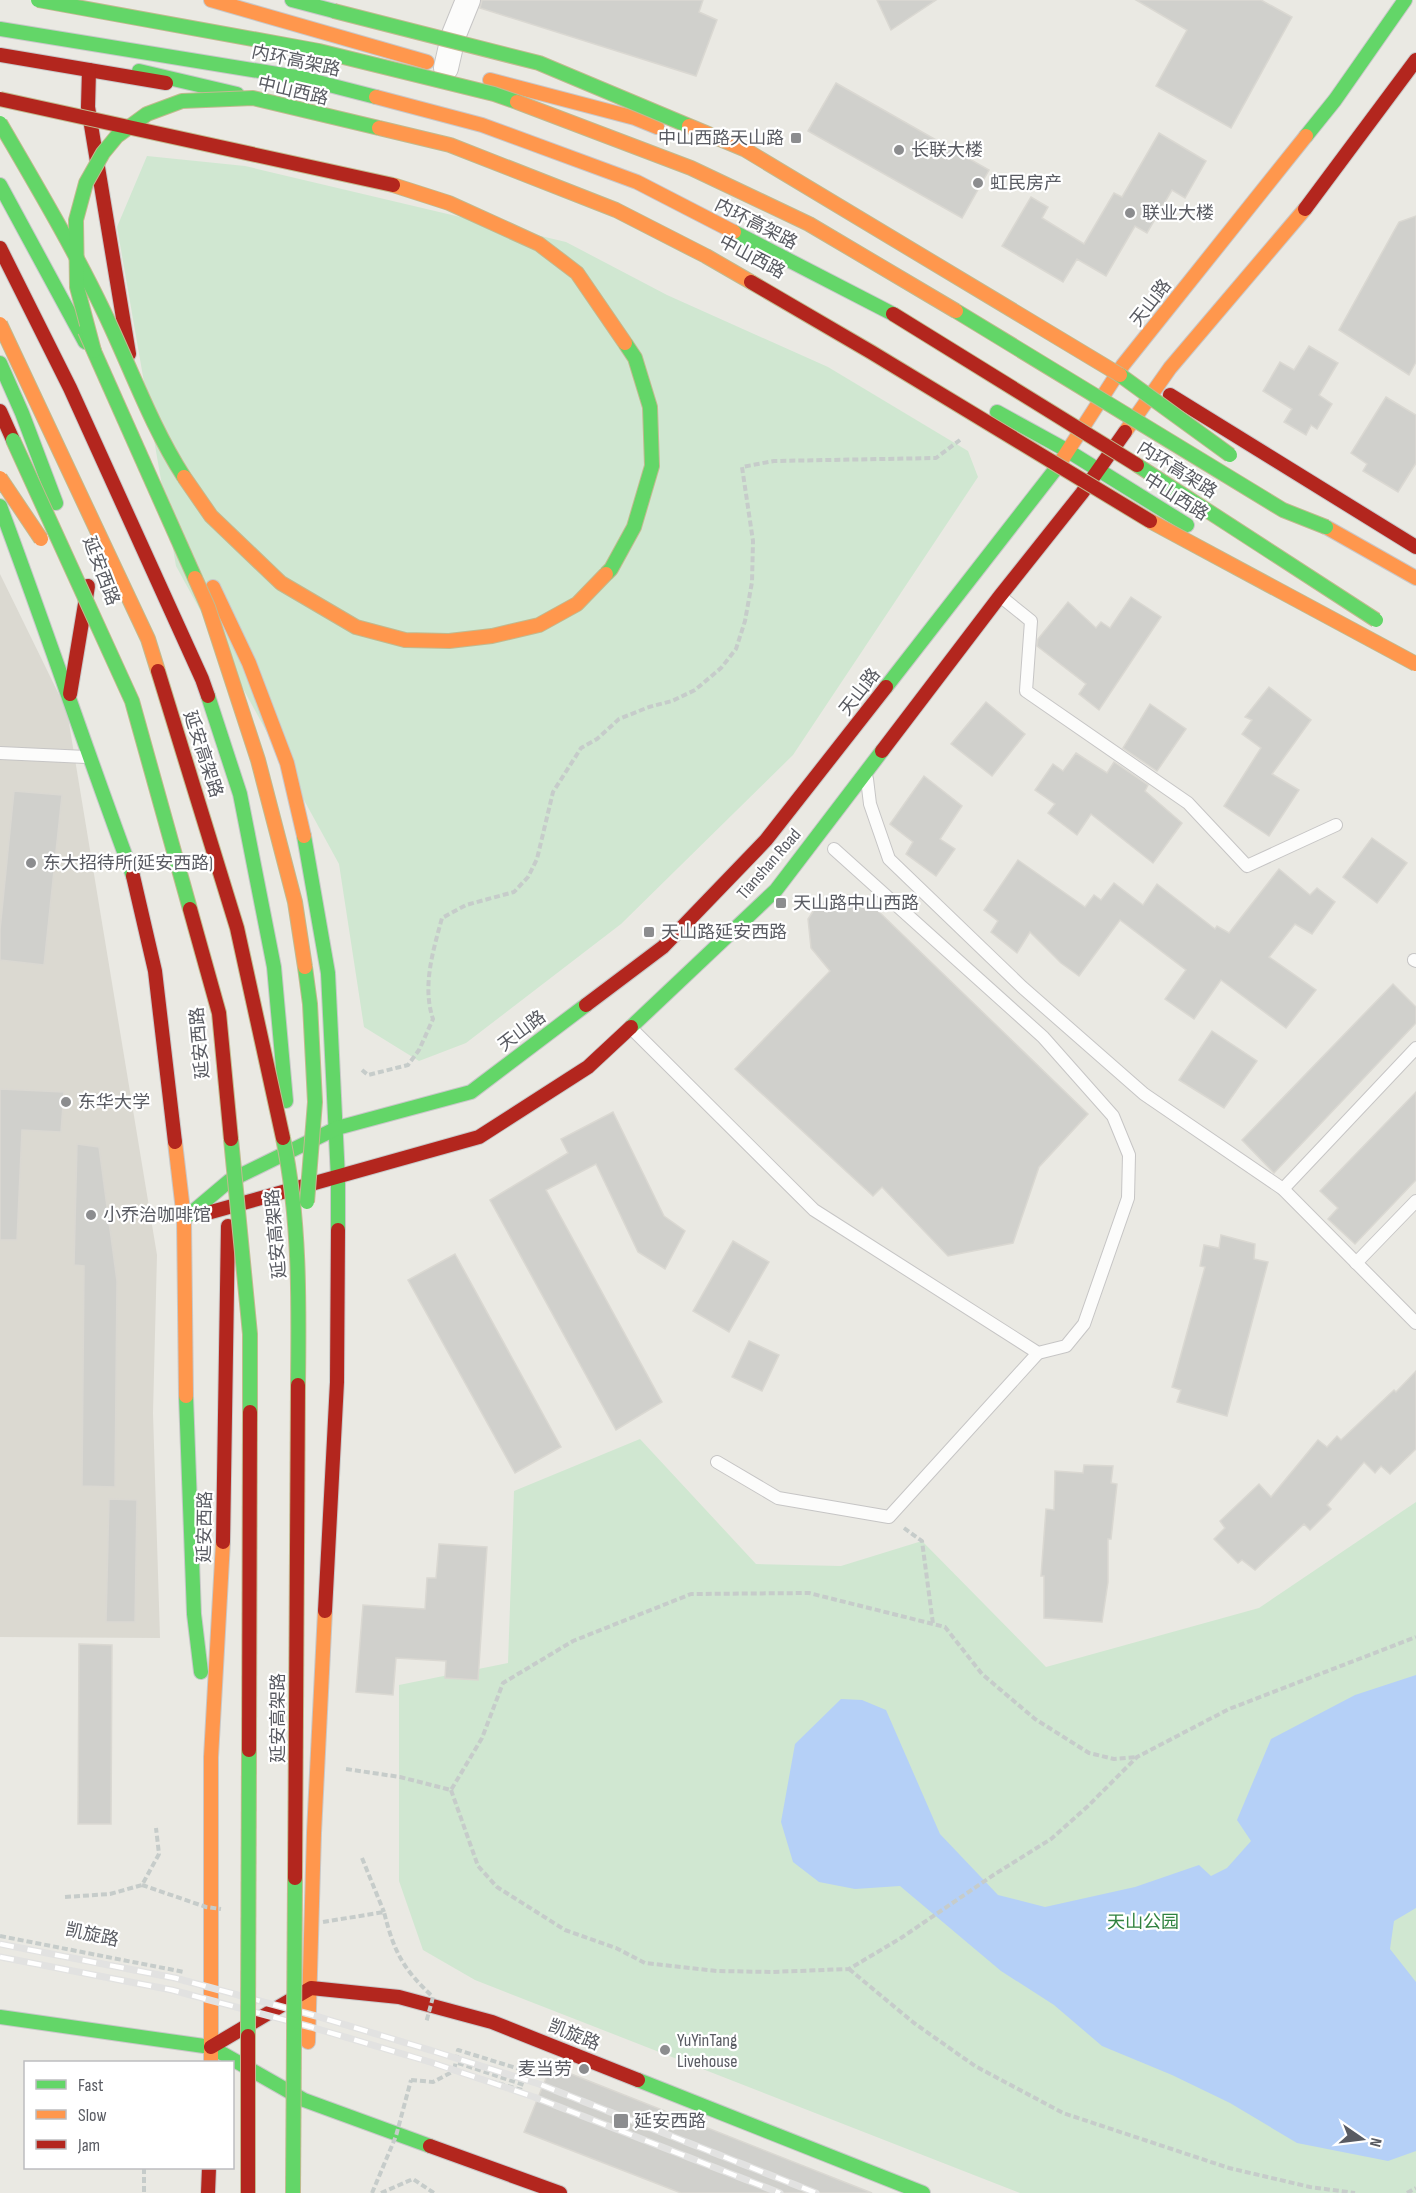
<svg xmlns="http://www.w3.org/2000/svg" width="1416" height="2193" font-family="'Sofia Sans Condensed','Noto Sans SC',sans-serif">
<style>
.education{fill:#dbd9d1}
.green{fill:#d0e7d1}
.water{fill:#b5d0f7}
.building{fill:#d0d0cc;stroke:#dad8d2;stroke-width:1.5}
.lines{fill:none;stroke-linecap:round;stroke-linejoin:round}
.lane-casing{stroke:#c6c5c5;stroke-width:14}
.street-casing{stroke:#c6c5c5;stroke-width:26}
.fast-casing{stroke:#c8c8c8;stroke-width:16}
.slow-casing{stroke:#c8c8c8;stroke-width:16}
.jam-casing{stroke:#c8c8c8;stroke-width:16}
.path{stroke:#c6ccca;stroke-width:4;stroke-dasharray:6 3;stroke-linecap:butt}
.lane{stroke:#fcfcfb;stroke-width:12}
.street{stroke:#fcfcfb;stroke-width:24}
.fast{stroke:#63d668;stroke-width:14}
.slow{stroke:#ff974d;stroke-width:14}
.jam{stroke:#b3261e;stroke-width:14}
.rail-casing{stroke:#e2e2e1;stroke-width:7}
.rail{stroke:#fff;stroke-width:4.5;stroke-dasharray:14;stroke-linecap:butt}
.fast-bridge-casing{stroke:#c1ba90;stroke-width:16;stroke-linecap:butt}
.slow-bridge-casing{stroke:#c1ba90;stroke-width:16;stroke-linecap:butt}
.jam-bridge-casing{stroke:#c1ba90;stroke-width:16;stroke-linecap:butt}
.path-bridge{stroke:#c6ccca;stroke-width:4;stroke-dasharray:6 3;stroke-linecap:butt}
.fast-bridge{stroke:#63d668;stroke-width:14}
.slow-bridge{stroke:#ff974d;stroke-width:14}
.jam-bridge{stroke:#b3261e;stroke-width:14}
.poi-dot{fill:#8c8d8f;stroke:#fff;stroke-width:2}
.labels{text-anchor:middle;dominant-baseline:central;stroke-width:4.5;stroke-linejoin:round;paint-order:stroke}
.street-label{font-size:18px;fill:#595b62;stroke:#fff}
.poi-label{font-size:18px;fill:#595b62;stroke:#fff;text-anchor:start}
.park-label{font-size:18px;fill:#308240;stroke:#fff}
</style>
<rect width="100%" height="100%" fill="#eae9e3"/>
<polygon class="education" points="0,574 67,711 157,1255 153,1413 160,1638 0,1637"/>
<g class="green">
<polygon points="147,156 245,166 566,242 667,295 828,367 968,451 978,477 793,755 621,924 466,1043 419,1061 364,1027 339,864 176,566 117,227"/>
<polygon points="640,1439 756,1564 841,1566 922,1541 1046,1667 1259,1608 1416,1502 1416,2193 1020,2193 475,1980 423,1950 399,1881 399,1685 508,1663 514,1491"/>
</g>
<polygon class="water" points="1416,1675 1416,1908 1394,1921 1390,1949 1416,1982 1416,2151 1388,2161 1297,2143 1230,2103 1172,2075 1102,2046 1054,2005 1001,1971 900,1886 855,1889 819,1882 793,1862 781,1822 795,1744 841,1699 862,1700 886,1710 940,1834 998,1895 1045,1907 1135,1887 1199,1865 1211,1876 1227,1868 1251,1841 1237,1820 1271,1739 1355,1695"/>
<g class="building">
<polygon points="482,0 703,0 699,12 717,20 696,76 480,8"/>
<polygon points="877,0 936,0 891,30"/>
<polygon points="1136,0 1261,0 1292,17 1231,128 1156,86 1187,30"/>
<polygon points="836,83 989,170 962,218 808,131"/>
<polygon points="1159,133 1206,161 1185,198 1172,190 1147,233 1135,226 1106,276 1077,259 1063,282 1002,246 1031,197 1048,207 1042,218 1084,244 1114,193 1122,197"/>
<polygon points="1416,216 1416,362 1409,375 1339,330 1399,222"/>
<polygon points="1309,346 1338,363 1319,395 1332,404 1317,429 1311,425 1306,435 1284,422 1292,409 1263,391 1280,362 1294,370"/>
<polygon points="1386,397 1416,415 1416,463 1398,492 1363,471 1367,464 1351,453"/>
<polygon points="1131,597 1161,617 1099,710 1079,694 1086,684 1037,646 1038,639 1068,602 1096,628 1101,622 1110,628"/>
<polygon points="1269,687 1311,720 1272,774 1299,790 1269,836 1224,806 1261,748 1242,734 1252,720 1245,717"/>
<polygon points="986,702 1025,734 992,776 951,744"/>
<polygon points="1150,704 1186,729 1157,771 1123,748"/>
<polygon points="1076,753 1107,773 1114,762 1148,785 1145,791 1182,823 1153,863 1091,814 1077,835 1048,813 1055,804 1035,790 1053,764 1063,771"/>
<polygon points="924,776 962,806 940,839 955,849 936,876 906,854 913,842 890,824"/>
<polygon points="14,791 62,795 44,965 0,960 0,930"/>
<polygon points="1372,838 1407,863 1377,903 1343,877"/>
<polygon points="1018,860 1085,907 1094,895 1101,900 1114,883 1143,905 1157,884 1215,929 1217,926 1229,933 1279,869 1310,895 1317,888 1335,902 1312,934 1295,924 1269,957 1316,990 1286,1028 1221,980 1194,1019 1165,999 1186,970 1120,920 1079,976 1061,963 1030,932 1017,953 991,932 998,921 984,910"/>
<polygon points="834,895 852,895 873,906 1088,1114 1039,1167 1013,1243 948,1256 882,1187 873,1196 735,1069 830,971 811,948 808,919 816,907"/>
<polygon points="1393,984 1416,1007 1416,1023 1274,1173 1242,1140"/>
<polygon points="1212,1031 1257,1061 1224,1108 1179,1080"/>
<polygon points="0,1089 64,1092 61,1132 22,1130 17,1240 0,1240"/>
<polygon points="1416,1092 1416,1180 1355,1244 1328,1219 1338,1208 1320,1191"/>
<polygon points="613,1112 664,1216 685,1231 665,1269 638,1252 596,1164 546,1190 662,1402 616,1430 490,1200 568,1153 561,1139"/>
<polygon points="77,1144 99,1147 117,1281 115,1487 82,1486 84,1266 74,1265"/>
<polygon points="1221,1235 1255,1244 1254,1259 1268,1262 1227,1416 1177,1402 1181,1390 1172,1387 1205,1267 1200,1266 1204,1245 1219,1248"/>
<polygon points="733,1241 769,1262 729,1332 693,1311"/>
<polygon points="455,1254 561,1447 515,1473 408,1280"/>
<polygon points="749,1341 779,1355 762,1391 732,1377"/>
<polygon points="1416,1371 1416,1449 1390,1474 1381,1466 1375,1473 1364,1462 1327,1505 1331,1509 1310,1530 1304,1524 1255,1570 1242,1560 1238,1563 1214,1539 1225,1528 1220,1521 1259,1484 1271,1497 1318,1440 1327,1447 1337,1436 1341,1440 1394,1390 1396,1392"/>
<polygon points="1084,1465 1113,1466 1111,1483 1117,1484 1111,1539 1108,1539 1108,1582 1102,1622 1044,1618 1044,1576 1041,1576 1046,1509 1054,1510 1055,1471 1083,1473"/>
<polygon points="109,1499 137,1500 135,1622 106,1622"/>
<polygon points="439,1544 487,1547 478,1680 445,1678 446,1661 396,1658 393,1695 356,1692 363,1605 425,1609 427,1578 436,1578"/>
<polygon points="79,1644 112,1645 111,1824 78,1824"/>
<polygon points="551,2066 872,2193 681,2193 524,2132"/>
</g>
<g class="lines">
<g class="lane-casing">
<g id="lane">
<polyline points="1000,596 1031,621 1026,691 1188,803 1247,866 1336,825"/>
<polyline points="0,753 86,757"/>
<polyline points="867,779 870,804 889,859 1022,987 1144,1094 1283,1189 1416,1323"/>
<polyline points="1414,960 1416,961"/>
<polyline points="631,1028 814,1210 1038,1353 1066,1346 1084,1324 1128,1198 1129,1155 1113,1116 1043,1037 834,849"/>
<polyline points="1283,1189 1416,1048"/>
<polyline points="1356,1263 1416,1201"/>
<polyline points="717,1462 778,1498 889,1517 1038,1353"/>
</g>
</g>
<g class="street-casing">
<polyline id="street" points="446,68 453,37 468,0"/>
</g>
<g class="fast-casing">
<g id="fast">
<polyline points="292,0 334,11"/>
<polyline points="0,29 302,78 376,97"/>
<polyline points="139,71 237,94"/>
<polyline points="1306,136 1335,100 1405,0"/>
<polyline points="0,185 85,342"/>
<polyline points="734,232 893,314"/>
<polyline points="0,363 22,413 56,503"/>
<polyline points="997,412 1068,451 1187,525"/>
<path d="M0,506C46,629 87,753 133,876"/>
<polyline points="886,687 1058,466"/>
<polyline points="208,696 240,794 274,967 286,1101"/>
<polyline points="304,836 328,973 338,1178 338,1230"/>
<polyline points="631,1027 776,890 882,751"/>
<polyline points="184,1219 229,1181 337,1128 471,1092 586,1005"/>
<polyline points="186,1396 194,1614 201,1672"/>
<polyline points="0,2017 211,2047 304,2100 430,2146"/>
<polyline points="638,2080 923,2193"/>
</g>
</g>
<g class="slow-casing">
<g id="slow">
<polyline points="211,0 427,62"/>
<polyline points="490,80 635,118 657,127"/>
<polyline points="376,97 482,125 637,182 734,232"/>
<polyline points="1125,432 1170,368 1305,209"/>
<polyline points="1058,466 1123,365 1306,136"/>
<polyline points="1326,527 1416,578"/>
<polyline points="213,587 249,663 287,763 304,836"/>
<polyline points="175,1142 184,1219 186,1396"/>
<polyline points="308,2042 314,1833 325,1611"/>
<polyline points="211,2062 211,1757 223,1542"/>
</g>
</g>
<g class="jam-casing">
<g id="jam">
<polyline points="0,55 166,83"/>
<polyline points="89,70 88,107 129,354"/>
<polyline points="1305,209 1416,60"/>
<polyline points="0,248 70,388 202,679 208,696"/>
<polyline points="1170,395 1416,547"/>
<polyline points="0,411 13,440"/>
<polyline points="70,694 88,586"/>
<polyline points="882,751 1000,596 1082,493 1125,432"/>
<polyline points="133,876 155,971 175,1142"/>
<polyline points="586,1005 663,947 766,840 886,687"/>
<polyline points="211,1212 479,1137 588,1067 631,1027"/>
<polyline points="223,1542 228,1226"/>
<polyline points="325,1611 337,1382 338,1230"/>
<polyline points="211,2047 311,1988 399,1997 492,2022 638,2080"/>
<polyline points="430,2146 560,2193"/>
<polyline points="208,2193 209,2168"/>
</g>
</g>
<g class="path">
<path d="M362,1070L368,1075L408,1065L419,1050L433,1019C422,986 433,951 442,918L466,905L514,892L528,877L537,859L553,792L581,748L597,739L619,719L649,707L672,701L695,690L721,668L736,649L745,621L752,582L753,541L742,467L774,461L936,458L960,440"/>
<polyline points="904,1528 922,1541 933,1624"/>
<polyline points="346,1769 400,1777 451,1790 482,1738 503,1683 573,1641 691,1594 809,1593 945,1627 982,1674 1035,1719 1089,1753 1114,1759 1137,1757"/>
<polyline points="451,1790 478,1866 497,1887 565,1930 616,1948 645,1963 717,1971 772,1972 849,1969 901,1938 995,1874 1051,1839 1088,1806 1137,1757 1229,1709 1416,1637"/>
<polyline points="362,1858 384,1912"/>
<polyline points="65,1897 110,1894 142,1885 159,1854 156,1828"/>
<polyline points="0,1936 184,1972"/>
<polyline points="849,1969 914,2023 975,2066 1063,2113 1229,2168 1310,2187 1355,2193"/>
<polyline points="458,2063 524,2085"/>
<polyline points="411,2080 433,2082 454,2071"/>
<polyline points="522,2090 454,2071 458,2050 529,2072"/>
<polyline points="144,2168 144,2193"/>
<polyline points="381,2193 413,2179 434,2193"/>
<polyline points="1407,2193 1416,2188"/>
</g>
<use href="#lane" class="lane"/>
<use href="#street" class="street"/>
<use href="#fast" class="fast"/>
<use href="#slow" class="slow"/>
<use href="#jam" class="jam"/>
<g class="rail-casing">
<g id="rail">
<polyline points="0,1944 175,1978 316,2016 433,2051 539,2084 816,2193"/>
<polyline points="0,1957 172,1990 311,2027 430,2062 534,2097 780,2193"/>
</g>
</g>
<use href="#rail" class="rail"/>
<g class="fast-bridge-casing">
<g id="fast-bridge">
<polyline points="38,0 319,51 494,94 517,102"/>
<polyline points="334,11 539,63 689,126"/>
<path d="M0,123C36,185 73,247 104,312C130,366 151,426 184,477"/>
<polyline points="956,311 1283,510 1326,527"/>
<polyline points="85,331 195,578"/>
<polyline points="94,351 77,287 76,220 86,183 103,153 117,136 147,114 182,101 253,98 379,128"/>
<polyline points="1120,375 1230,455"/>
<polyline points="13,440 132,701 190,909"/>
<polyline points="1137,465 1376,620"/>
<polyline points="606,574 611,569 634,527 652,466 650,407 635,358 625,343"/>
<polyline points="305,967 310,1004 315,1102 307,1202"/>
<path d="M283,1138C300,1218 299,1303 298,1385"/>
<polyline points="231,1139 250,1334 250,1412"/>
<polyline points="248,2036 249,1750"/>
<polyline points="293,2193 295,1878"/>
</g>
</g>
<g class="slow-bridge-casing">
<g id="slow-bridge">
<polyline points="517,102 691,168 809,224 956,311"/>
<polyline points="689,126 744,149 1120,375"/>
<polyline points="379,128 450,145 616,210 706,256 751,282"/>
<polyline points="393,185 449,203 539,244 577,273 625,343"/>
<polyline points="0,324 148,639 158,671"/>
<polyline points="184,477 211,516 281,583 356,627 405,640 449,641 492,636 539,625 577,604 606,574"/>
<polyline points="0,478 41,539"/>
<polyline points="1150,521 1416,664"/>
<polyline points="195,578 208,607 258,760 295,902 305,967"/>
</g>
</g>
<g class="jam-bridge-casing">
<g id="jam-bridge">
<polyline points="0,99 393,185"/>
<polyline points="751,282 871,352 1150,521"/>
<polyline points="893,314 1137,465"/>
<polyline points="158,671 237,928 283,1138"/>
<polyline points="190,909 219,1013 231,1139"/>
<polyline points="249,1750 250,1412"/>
<polyline points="295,1878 298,1385"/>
<polyline points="248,2193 248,2036"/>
</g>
</g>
<g class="path-bridge">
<polyline points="142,1885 206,1907 221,1909"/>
<path d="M323,1922L384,1912C394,1952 403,1969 433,1997L426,2023"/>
<polyline points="372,2193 396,2136 411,2080"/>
</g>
<use href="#fast-bridge" class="fast-bridge"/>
<use href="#slow-bridge" class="slow-bridge"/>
<use href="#jam-bridge" class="jam-bridge"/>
</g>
<g class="poi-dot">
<rect x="790" y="132" width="12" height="12" rx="3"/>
<circle cx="899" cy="150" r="6"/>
<circle cx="978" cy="183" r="6"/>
<circle cx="1130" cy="213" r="6"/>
<circle cx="31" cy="863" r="6"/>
<rect x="775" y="897" width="12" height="12" rx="3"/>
<rect x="643" y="926" width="12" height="12" rx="3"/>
<circle cx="66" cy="1102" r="6"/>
<circle cx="91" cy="1215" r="6"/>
<circle cx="665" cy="2050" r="6"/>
<circle cx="584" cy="2069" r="6"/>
<rect x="613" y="2113" width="16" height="16" rx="3"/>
</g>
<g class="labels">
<g class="street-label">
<text transform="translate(296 61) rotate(12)">内环高架路</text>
<text transform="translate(293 91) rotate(13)">中山西路</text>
<text transform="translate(756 224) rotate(27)">内环高架路</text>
<text transform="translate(752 257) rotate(28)">中山西路</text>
<text transform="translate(1151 303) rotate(-52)">天山路</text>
<text transform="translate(1177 470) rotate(32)">内环高架路</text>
<text transform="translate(1176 497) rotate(32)">中山西路</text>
<text transform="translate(101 571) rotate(69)">延安西路</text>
<text transform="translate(860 692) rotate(-52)">天山路</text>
<text transform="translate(203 754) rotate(72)">延安高架路</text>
<text transform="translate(769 864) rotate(-49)">Tianshan Road</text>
<text transform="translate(522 1031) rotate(-37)">天山路</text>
<text transform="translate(200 1043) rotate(-95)">延安西路</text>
<text transform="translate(276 1234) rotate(-95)">延安高架路</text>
<text transform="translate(205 1527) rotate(-89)">延安西路</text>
<text transform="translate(278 1718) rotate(-90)">延安高架路</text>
<text transform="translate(92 1935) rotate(12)">凯旋路</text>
<text transform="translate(574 2035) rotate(22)">凯旋路</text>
</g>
<g class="poi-label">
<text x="784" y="138" text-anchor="end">中山西路天山路</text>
<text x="911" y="150">长联大楼</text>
<text x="990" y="183">虹民房产</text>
<text x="1142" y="213">联业大楼</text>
<text x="43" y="863">东大招待所(延安西路)</text>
<text x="793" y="903">天山路中山西路</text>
<text x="661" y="932">天山路延安西路</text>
<text x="78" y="1102">东华大学</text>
<text x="103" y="1215">小乔治咖啡馆</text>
<text x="677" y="2040">YuYinTang<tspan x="677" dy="21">Livehouse</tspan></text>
<text x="572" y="2069" text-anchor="end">麦当劳</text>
<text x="634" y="2121">延安西路</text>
</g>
<g class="park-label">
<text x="1143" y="1922">天山公园</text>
</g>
</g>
<rect x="24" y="2061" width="210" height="108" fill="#ffffff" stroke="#bdbdc0" stroke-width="1.5"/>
<rect x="36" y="2080" width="30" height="9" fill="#63d668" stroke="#bdbdc0" stroke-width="1.5"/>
<text x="78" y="2091" font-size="18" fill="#595b62">Fast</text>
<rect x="36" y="2110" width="30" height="9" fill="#ff974d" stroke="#bdbdc0" stroke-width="1.5"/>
<text x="78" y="2121" font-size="18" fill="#595b62">Slow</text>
<rect x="36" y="2140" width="30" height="9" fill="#b3261e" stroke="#bdbdc0" stroke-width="1.5"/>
<text x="78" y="2151" font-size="18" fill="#595b62">Jam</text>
<g transform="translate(1362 2139) rotate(104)" stroke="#ffffff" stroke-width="4.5" paint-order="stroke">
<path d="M0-4.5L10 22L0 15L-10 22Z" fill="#595b62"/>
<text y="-9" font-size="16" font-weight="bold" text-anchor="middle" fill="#595b62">N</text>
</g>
</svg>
